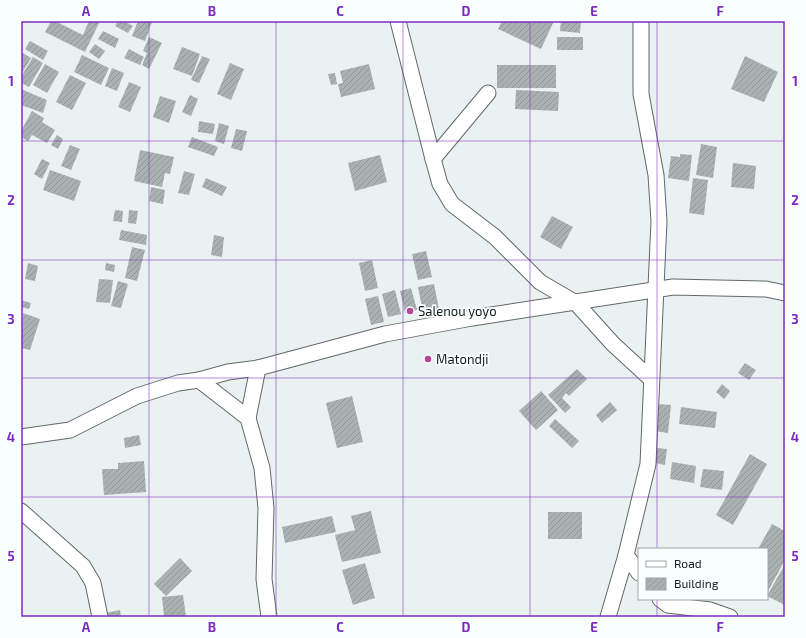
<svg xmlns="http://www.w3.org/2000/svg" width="806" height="638" font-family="'Exo 2',sans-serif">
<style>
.building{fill:url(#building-hatch)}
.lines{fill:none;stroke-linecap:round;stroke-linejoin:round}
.street-casing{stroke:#616968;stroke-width:17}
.street{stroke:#fff;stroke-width:15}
.grid{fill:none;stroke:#7b2cbf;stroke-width:1;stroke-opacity:0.55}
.poi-dot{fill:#b9439b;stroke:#f9fffe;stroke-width:1.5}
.labels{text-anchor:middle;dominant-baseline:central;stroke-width:3.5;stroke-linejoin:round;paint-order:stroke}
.poi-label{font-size:13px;fill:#191c1c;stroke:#f9fffe;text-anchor:start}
.neatline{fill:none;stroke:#7b2cbf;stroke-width:1.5}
.grid-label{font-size:13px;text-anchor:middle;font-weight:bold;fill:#7b2cbf}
</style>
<defs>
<pattern id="building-hatch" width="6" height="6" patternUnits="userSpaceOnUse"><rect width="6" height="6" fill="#a9b2b1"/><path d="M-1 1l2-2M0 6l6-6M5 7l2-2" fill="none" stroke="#919898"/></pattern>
</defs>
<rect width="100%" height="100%" fill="#e9f2f1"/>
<g class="building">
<polygon points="51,21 55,21 83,35 89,21 100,21 85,52 45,32"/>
<polygon points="118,21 124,21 133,26 128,33 115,26"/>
<polygon points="138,21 152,22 145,41 132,36"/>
<polygon points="502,21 554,21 541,49 498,29"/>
<polygon points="561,21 581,21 580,33 560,31"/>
<polygon points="103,31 119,39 115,48 98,39"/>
<polygon points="149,37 162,43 149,69 142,65 147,53 143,51"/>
<rect x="557" y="37" width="26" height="13"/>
<polygon points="30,41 48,51 43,60 25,49"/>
<polygon points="95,44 105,51 99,59 89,52"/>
<polygon points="182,47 200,54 192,76 173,69"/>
<polygon points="129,49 144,57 140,65 124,58"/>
<polygon points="23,53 31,58 21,75 21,57"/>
<polygon points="82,55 109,68 101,85 74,72"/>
<polygon points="202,56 210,59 199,83 191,80"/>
<polygon points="745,56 778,72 764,102 731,89"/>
<polygon points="33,57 43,63 29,87 21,83 21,77"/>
<polygon points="230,63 244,69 231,100 217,94"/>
<polygon points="45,64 59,72 47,93 33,85"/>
<polygon points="369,64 375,89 341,97 338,84 343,83 340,71"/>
<rect x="497" y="65" width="59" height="23"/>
<polygon points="112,68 124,73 117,91 105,86"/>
<polygon points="335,73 337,84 331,85 328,74"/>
<polygon points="70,75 86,83 72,110 56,102"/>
<polygon points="129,82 141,87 130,112 118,107"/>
<polygon points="21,89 47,100 43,113 21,105"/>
<polygon points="516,90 559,92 558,111 515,109"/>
<polygon points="190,95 198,99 191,116 182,112"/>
<polygon points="160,96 176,101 169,123 153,117"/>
<polygon points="32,111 44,118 42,122 55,130 47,143 32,135 28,141 21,137 21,131"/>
<polygon points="199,121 215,124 213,134 198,132"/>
<polygon points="219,123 229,126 224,144 215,141"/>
<polygon points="236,129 247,131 242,151 231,148"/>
<polygon points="57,135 63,139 58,149 51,145"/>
<polygon points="192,137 218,147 214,156 188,147"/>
<polygon points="701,144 717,147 713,178 696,175"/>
<polygon points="70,145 80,149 71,170 61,166"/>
<polygon points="140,150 174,157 170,174 165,173 162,187 134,181"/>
<polygon points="680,154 692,155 689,181 668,178 671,156 680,157"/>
<polygon points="380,155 387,182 355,191 348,163"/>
<polygon points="42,159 50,163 42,179 34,174"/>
<polygon points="733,163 756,166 754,189 731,187"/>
<polygon points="50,170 81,181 74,201 43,190"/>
<polygon points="184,171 195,174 189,195 178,193"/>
<polygon points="206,178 227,187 222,196 202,187"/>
<polygon points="693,178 708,180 704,215 689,213"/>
<polygon points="151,187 165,190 163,204 149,201"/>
<polygon points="115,210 123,211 122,222 113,221"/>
<polygon points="129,210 138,211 136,224 128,223"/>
<polygon points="552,216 573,227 561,249 540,237"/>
<polygon points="121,230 147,235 146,245 119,240"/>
<polygon points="214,235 224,237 222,257 211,255"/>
<polygon points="132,247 145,250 137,281 125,278"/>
<polygon points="426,251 432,277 418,280 412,254"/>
<polygon points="372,260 378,288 365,291 359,263"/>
<polygon points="28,263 38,266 35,281 25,279"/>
<polygon points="106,263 115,265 114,272 105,270"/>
<polygon points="99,279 113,280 110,303 96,302"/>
<polygon points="118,281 128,284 121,308 111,306"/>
<polygon points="434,284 439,309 423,313 418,287"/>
<polygon points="411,288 417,310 405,313 400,291"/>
<polygon points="395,290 401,314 388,317 382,294"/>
<polygon points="378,296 384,322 371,325 365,299"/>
<polygon points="21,300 31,303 29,309 21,307"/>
<polygon points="23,313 40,319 30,350 21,348"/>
<polygon points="745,363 756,370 749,380 738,373"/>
<polygon points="577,369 587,379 569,396 566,393 562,398 571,407 565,413 548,395"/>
<polygon points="722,384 730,391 724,399 716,392"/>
<polygon points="541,391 558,410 536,430 519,411"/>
<polygon points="352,396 363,442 337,448 326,403"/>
<polygon points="610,402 617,410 602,423 596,415"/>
<polygon points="658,404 671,405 668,433 655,431"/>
<polygon points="681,407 717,412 715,428 679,424"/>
<polygon points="555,419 579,441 572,448 549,426"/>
<polygon points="139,435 141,445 125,448 124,438"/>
<polygon points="657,448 667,449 665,465 656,463"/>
<polygon points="750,454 767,464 733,525 716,515"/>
<polygon points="144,461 146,492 104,495 102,469 118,469 118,463"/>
<polygon points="672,462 696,466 694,483 670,479"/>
<polygon points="703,469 724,471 722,490 700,487"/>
<polygon points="371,511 381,553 342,562 335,535 355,530 351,516"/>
<rect x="548" y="512" width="34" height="27"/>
<polygon points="332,516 336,532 285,543 282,527"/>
<polygon points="772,524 785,531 785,560 767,593 767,549 758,549"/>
<polygon points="180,558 192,571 166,596 154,584"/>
<polygon points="365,563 375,598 353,605 342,570"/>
<polygon points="785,564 785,605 767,596"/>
<polygon points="183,595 186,617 164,617 162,597"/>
<polygon points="120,610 121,617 106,617 105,613"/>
</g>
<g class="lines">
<g class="street-casing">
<g id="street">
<polyline points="398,21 433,159 440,184 452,204 495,237 540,282 576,303 613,344 651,379"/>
<polyline points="433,159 488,93"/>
<polyline points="199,380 248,418 262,468 266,508 264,579 269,617"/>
<polyline points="248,418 258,368"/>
<polyline points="21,437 70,430 137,396 178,383 199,380 228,372 258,368 385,334 472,318 673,287 766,289 785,293"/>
<polyline points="21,511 83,566 93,583 100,617"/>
<polyline points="626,555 639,573"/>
<polyline points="660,599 668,605 710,610 730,617"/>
<polyline points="608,617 626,555 648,464 659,221 656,175 641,94 641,21"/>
</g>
</g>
<use href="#street" class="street"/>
</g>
<path class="grid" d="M149,21V617M276,21V617M403,21V617M530,21V617M657,21V549M21,141H785M21,260H785M21,378H785M21,497H785M657,599V617"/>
<g class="poi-dot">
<circle cx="410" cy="311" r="4"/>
<circle cx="428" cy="359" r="4"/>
</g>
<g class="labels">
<g class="poi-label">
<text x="418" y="311">Salenou yoyo</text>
<text x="436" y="359">Matondji</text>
</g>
</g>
<rect width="806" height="638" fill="none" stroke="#f9fffe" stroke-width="44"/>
<rect x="638" y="548" width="130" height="52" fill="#f9fffe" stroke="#9fa4a4"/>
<rect x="646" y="561" width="20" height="6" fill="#ffffff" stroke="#9fa4a4"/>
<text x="674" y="568" font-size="12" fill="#191c1c">Road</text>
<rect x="646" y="578" width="20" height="12" fill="url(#building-hatch)" stroke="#9fa4a4"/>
<text x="674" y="588" font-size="12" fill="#191c1c">Building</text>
<rect x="22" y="22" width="762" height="594" class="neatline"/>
<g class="grid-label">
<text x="86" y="16">A</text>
<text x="212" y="16">B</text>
<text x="340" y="16">C</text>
<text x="466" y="16">D</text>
<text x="594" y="16">E</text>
<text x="720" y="16">F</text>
<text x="11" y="86">1</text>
<text x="795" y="86">1</text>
<text x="11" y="205">2</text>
<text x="795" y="205">2</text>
<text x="11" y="324">3</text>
<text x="795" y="324">3</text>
<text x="11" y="442">4</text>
<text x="795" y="442">4</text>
<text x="11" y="561">5</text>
<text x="795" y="561">5</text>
<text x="86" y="632">A</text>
<text x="212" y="632">B</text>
<text x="340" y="632">C</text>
<text x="466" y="632">D</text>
<text x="594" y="632">E</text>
<text x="720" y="632">F</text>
</g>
</svg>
